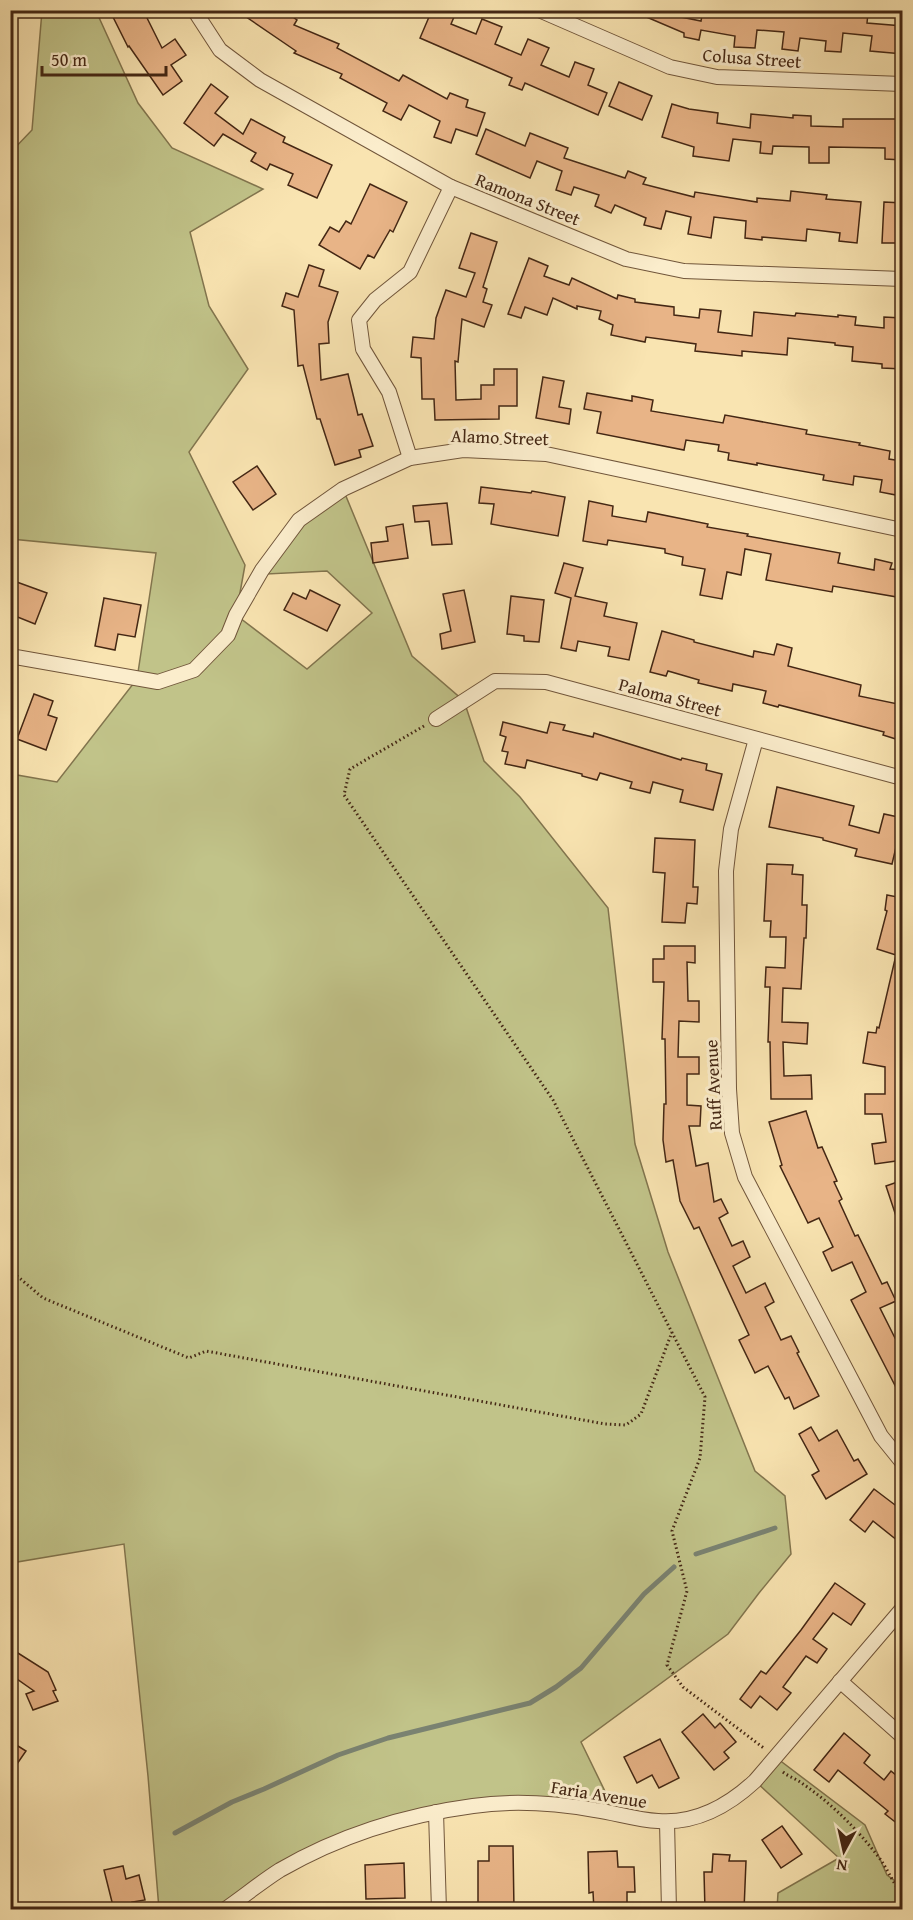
<svg xmlns="http://www.w3.org/2000/svg" width="913" height="1920" font-family="'Gentium Book Plus',serif">
<style>
.green{fill:#c1c389;stroke:#82754e;stroke-width:1.5}
.lines{fill:none;stroke-linecap:round;stroke-linejoin:round}
.stream{stroke:#7a8271;stroke-width:5}
.building{fill:#e8b487;stroke:#442714;stroke-width:1.5}
.street-casing{stroke:#71563b;stroke-width:16}
.path{stroke:#442714;stroke-width:3;stroke-dasharray:1.5 3;stroke-linecap:butt}
.street{stroke:#fbedcc;stroke-width:14}
.labels{text-anchor:middle;dominant-baseline:central;stroke-width:6;stroke-linejoin:round;paint-order:stroke}
.street-label{font-size:18px;fill:#442714;stroke:#fbedcc}
</style>
<rect width="100%" height="100%" fill="#f9e4b1"/>
<filter id="stains"><feTurbulence type="fractalNoise" baseFrequency=".00333" numOctaves="4"/><feColorMatrix values="0 0 0 0 .2 0 0 0 0 .09 0 0 0 0 .02 0 0 0 .5 -.17"/></filter>
<radialGradient id="worn" r=".72"><stop offset=".6" stop-color="#630" stop-opacity="0"/><stop offset="1" stop-color="#630" stop-opacity=".3"/></radialGradient>
<g class="green">
<polygon points="42,11 96,11 138,103 172,148 263,189 190,232 209,306 248,369 189,452 245,565 236,615 307,669 372,613 327,571 267,574 299,520 343,489 412,656 464,701 484,761 520,797 608,908 635,1144 668,1252 755,1471 785,1496 791,1554 759,1593 728,1634 581,1742 616,1814 475,1805 322,1847 224,1909 159,1909 148,1776 124,1544 11,1563 11,774 57,782 137,679 156,553 11,539 10,153 32,130"/>
<polygon points="774,1756 865,1825 887,1875 902,1886 902,1909 777,1909 778,1893 839,1858 755,1781"/>
</g>
<g class="lines">
<g class="stream">
<polyline points="696,1554 775,1528"/>
<polyline points="175,1833 232,1802 264,1789 338,1755 388,1738 530,1703 556,1687 581,1668 644,1594 674,1567"/>
</g>
</g>
<g class="building">
<polygon points="121,10 143,10 162,48 175,39 186,55 171,65 182,81 163,95 129,46 128,47 112,15"/>
<polygon points="236,10 283,10 297,20 294,25 339,44 337,48 399,81 403,75 447,99 450,93 468,100 466,107 485,113 477,136 456,129 451,143 434,137 440,121 409,105 401,120 383,111 387,103 340,78 342,74 294,53 296,51"/>
<polygon points="432,10 457,10 451,24 476,34 482,19 502,27 495,44 521,55 528,39 549,48 541,65 569,77 575,62 594,69 588,85 607,93 598,115 525,83 522,90 509,85 512,78 420,38"/>
<polygon points="630,10 664,10 681,17 701,21 703,10 721,10 736,13 737,10 847,10 868,13 867,23 903,26 903,54 870,51 872,36 843,33 841,52 825,51 826,41 800,38 798,51 782,49 784,32 757,30 755,48 734,47 735,36 701,30 699,40 684,37 684,33"/>
<polygon points="619,82 652,96 642,120 609,106"/>
<polygon points="211,84 228,97 215,113 243,134 251,119 285,137 283,142 332,165 317,198 288,185 293,174 270,164 267,170 251,161 256,153 223,134 214,146 184,123"/>
<polygon points="672,104 689,109 718,113 717,123 750,128 751,114 793,118 793,115 811,116 811,126 843,127 843,119 903,119 903,160 885,159 885,148 829,147 829,163 809,163 809,147 773,146 772,154 760,153 761,142 733,139 729,161 693,156 694,147 662,137"/>
<polygon points="486,129 525,146 530,133 568,148 564,158 625,178 628,171 646,178 643,184 694,197 695,192 757,202 757,198 790,201 791,191 827,195 826,199 861,202 857,243 839,241 840,233 807,229 806,241 762,237 762,240 745,238 746,221 714,217 711,238 688,234 691,217 666,211 661,229 644,225 646,218 615,205 611,213 595,206 599,195 574,187 571,195 556,190 562,171 537,161 530,178 476,154"/>
<polygon points="370,184 407,202 393,232 390,230 374,258 368,255 360,269 319,245 330,227 339,232 346,221 351,224"/>
<polygon points="884,202 903,203 903,226 900,226 900,243 882,243"/>
<polygon points="471,233 497,242 483,287 487,289 483,302 492,305 484,327 462,319 458,362 455,361 456,400 481,399 481,385 494,385 494,369 517,369 517,406 499,406 499,419 435,420 434,399 422,399 421,358 411,357 413,337 434,339 436,318 446,290 466,297 475,273 459,268"/>
<polygon points="529,258 548,266 544,276 569,285 572,278 617,299 618,295 635,299 635,302 674,307 674,315 699,318 700,309 721,311 718,332 752,336 754,312 795,316 796,313 838,317 838,315 856,317 855,325 884,328 884,317 902,318 903,369 882,368 882,364 852,361 853,347 835,345 835,343 788,338 787,355 742,351 742,356 695,351 696,344 646,337 645,342 611,335 613,325 599,319 601,311 577,306 577,309 553,298 547,315 525,307 521,318 508,314"/>
<polygon points="309,265 324,270 319,286 338,292 328,322 329,343 319,344 321,380 348,374 358,415 362,414 373,446 359,450 361,457 335,465 320,419 317,419 303,365 298,366 294,310 282,306 286,293 298,297"/>
<polygon points="543,377 564,381 559,407 571,409 569,424 536,418"/>
<polygon points="587,393 632,401 632,396 653,400 651,411 723,423 725,415 807,430 806,434 860,443 859,445 890,451 889,459 902,461 896,495 880,492 882,480 854,476 853,485 823,480 824,475 757,463 757,465 728,460 729,453 718,451 719,445 686,440 684,450 597,433 601,412 584,409"/>
<polygon points="257,466 276,494 253,510 233,482"/>
<polygon points="481,487 531,493 532,491 565,497 558,536 491,524 494,504 479,503"/>
<polygon points="589,501 613,506 612,516 646,522 648,512 708,524 707,527 748,534 747,536 840,553 838,563 874,570 875,559 892,563 890,569 903,570 903,598 833,586 832,592 766,580 771,554 745,549 741,575 727,572 722,599 700,595 705,569 682,565 683,557 665,553 665,549 608,540 607,545 583,541"/>
<polygon points="447,503 452,544 432,545 429,521 415,522 413,506"/>
<polygon points="403,524 408,558 373,563 371,543 388,541 386,527"/>
<polygon points="564,563 583,568 575,596 607,603 604,616 637,623 629,660 608,656 610,647 578,641 576,651 561,648 571,598 555,593"/>
<polygon points="14,581 47,593 35,624 10,614 10,589"/>
<polygon points="310,590 340,605 327,631 284,610 293,593 306,599"/>
<polygon points="464,590 475,642 442,649 440,634 451,631 443,594"/>
<polygon points="511,596 544,600 539,642 524,641 524,636 507,634"/>
<polygon points="104,598 141,605 135,637 118,634 115,650 95,646"/>
<polygon points="662,631 694,640 694,642 753,657 754,651 774,655 777,644 792,648 788,666 861,685 859,696 903,705 903,728 899,740 883,735 884,732 779,705 778,707 763,703 766,691 733,684 732,691 698,683 699,680 668,671 666,676 650,672"/>
<polygon points="34,694 53,701 48,715 57,718 46,750 17,739"/>
<polygon points="503,722 547,733 550,722 565,725 563,730 593,737 594,733 681,760 682,758 707,764 706,770 722,774 713,810 680,802 683,790 653,782 650,793 630,788 632,782 600,773 597,780 582,776 582,774 527,760 525,768 505,764 508,752 502,751 506,737 500,735"/>
<polygon points="777,787 854,806 849,825 879,833 884,814 903,818 892,864 855,856 857,849 823,840 823,838 769,827"/>
<polygon points="655,838 695,840 693,887 698,887 697,904 687,903 685,923 662,922 665,873 653,872"/>
<polygon points="767,864 793,865 792,874 803,875 802,905 807,905 806,938 804,938 801,989 783,988 782,1022 808,1023 807,1044 783,1042 784,1076 811,1075 812,1099 771,1099 770,1042 768,1042 770,987 765,987 766,967 785,968 786,937 770,937 771,921 764,921"/>
<polygon points="887,895 903,898 903,911 898,934 903,936 903,1057 898,1081 903,1081 903,1160 875,1164 872,1144 886,1142 882,1114 865,1114 865,1094 885,1094 885,1067 863,1063 868,1032 876,1033 877,1027 879,1028 896,955 877,949 887,911 885,910"/>
<polygon points="664,946 695,946 695,963 687,962 688,1001 699,1001 699,1022 679,1021 678,1057 699,1057 699,1074 687,1074 687,1105 701,1106 700,1126 689,1126 696,1166 708,1163 714,1202 721,1199 728,1213 719,1218 732,1246 743,1241 750,1257 733,1266 746,1293 765,1283 774,1302 765,1307 781,1340 791,1336 799,1352 797,1353 819,1396 794,1409 789,1397 785,1399 768,1366 755,1373 739,1340 749,1335 699,1227 694,1229 680,1201 673,1160 666,1162 663,1140 664,1104 666,1104 665,1039 662,1039 664,982 653,982 653,959 664,959"/>
<polygon points="806,1111 818,1148 822,1147 837,1181 834,1182 842,1199 839,1201 855,1236 858,1235 882,1284 887,1282 896,1301 880,1308 895,1338 903,1334 903,1401 851,1300 866,1292 852,1262 832,1271 823,1252 833,1247 819,1218 808,1223 780,1166 782,1165 769,1122"/>
<polygon points="903,1180 903,1228 900,1228 886,1186"/>
<polygon points="811,1427 819,1441 837,1430 854,1461 858,1459 867,1474 826,1499 812,1475 819,1471 799,1434"/>
<polygon points="874,1489 903,1511 903,1545 873,1521 865,1532 850,1520"/>
<polygon points="835,1583 865,1604 851,1625 833,1613 813,1639 827,1649 817,1663 806,1656 783,1687 791,1693 777,1710 760,1696 751,1708 740,1699 761,1671 766,1674 801,1630"/>
<polygon points="10,1648 48,1672 56,1690 53,1691 58,1701 33,1710 26,1694 34,1691 10,1674"/>
<polygon points="703,1714 715,1728 720,1723 736,1742 724,1752 729,1758 714,1770 682,1732"/>
<polygon points="844,1733 870,1755 864,1763 884,1780 891,1771 903,1781 903,1828 885,1814 888,1811 838,1770 829,1782 814,1770"/>
<polygon points="660,1739 679,1778 659,1788 652,1775 637,1783 624,1757"/>
<polygon points="10,1741 26,1751 10,1774"/>
<polygon points="782,1826 802,1854 781,1868 762,1840"/>
<polygon points="489,1846 513,1846 514,1910 478,1910 478,1861 489,1861"/>
<polygon points="617,1851 618,1867 634,1867 635,1892 627,1892 627,1910 594,1910 593,1892 589,1893 588,1852"/>
<polygon points="713,1854 730,1855 729,1861 746,1861 744,1910 705,1910 704,1872 712,1872"/>
<polygon points="404,1863 405,1898 366,1899 365,1865"/>
<polygon points="123,1866 126,1879 139,1875 145,1900 132,1902 134,1910 114,1910 104,1870"/>
</g>
<g class="lines">
<g class="street-casing">
<g id="street">
<polyline points="194,10 220,50 260,80 451,187 626,259 684,271 902,279"/>
<polyline points="539,10 670,67 717,77 902,84"/>
<polyline points="410,458 389,392 363,349 359,320 375,300 410,272 451,187"/>
<polyline points="10,656 158,682 194,670 228,635 236,615 262,570 299,520 343,489 410,458 463,450 546,454 902,530"/>
<polyline points="436,719 495,681 546,682 902,778"/>
<polyline points="756,739 731,829 726,871 729,1089 732,1133 745,1177 881,1436 902,1462"/>
<polyline points="840,1681 902,1736"/>
<polyline points="436,1812 439,1910"/>
<polyline points="667,1822 669,1910"/>
<path d="M224,1910C243,1897 261,1882 280,1870C339,1836 405,1815 473,1806C513,1800 555,1803 595,1810C616,1813 637,1820 658,1821C696,1824 728,1806 755,1781L902,1609"/>
</g>
</g>
<g class="path">
<polyline points="424,726 350,769 344,795 553,1100 705,1397 700,1458 672,1531 687,1591 667,1665 683,1687 765,1749"/>
<polyline points="10,1270 43,1298 189,1358 206,1351 605,1424 626,1425 641,1414 672,1332"/>
<path d="M783,1772C789,1777 797,1779 803,1784C831,1803 856,1828 877,1855C887,1867 892,1882 902,1894"/>
</g>
<use href="#street" class="street"/>
</g>
<g class="labels">
<g class="street-label">
<text transform="translate(752 58) rotate(4)">Colusa Street</text>
<text transform="translate(528 199) rotate(22)">Ramona Street</text>
<text transform="translate(500 437) rotate(2)">Alamo Street</text>
<text transform="translate(670 697) rotate(15)">Paloma Street</text>
<text transform="translate(713 1085) rotate(-93)">Ruff Avenue</text>
<text transform="translate(599 1794) rotate(9)">Faria Avenue</text>
</g>
</g>
<rect width="913" height="1920" fill="none" stroke="#f9e4b1" stroke-width="36"/>
<rect x="12" y="12" width="889" height="1896" fill="none" stroke="#442714" stroke-width="3"/>
<rect x="18" y="18" width="877" height="1884" fill="none" stroke="#442714" stroke-width="1.5"/>
<g transform="translate(844 1851) rotate(188)" stroke="#fbedcc" stroke-width="4.5" paint-order="stroke">
<path d="M0-4.5L10 22L0 15L-10 22Z" fill="#442714"/>
<text y="-9" font-size="16" font-weight="bold" text-anchor="middle" fill="#442714">N</text>
</g>
<path d="M42 66v9h124v-9" fill="none" stroke="#442714" stroke-width="3"/>
<text x="51" y="66" font-size="18" fill="#442714" stroke="#fbedcc" stroke-width="4.5" paint-order="stroke">50 m</text>
<rect width="100%" height="100%" filter="url(#stains)"/>
<rect width="100%" height="100%" fill="url(#worn)"/>
</svg>
